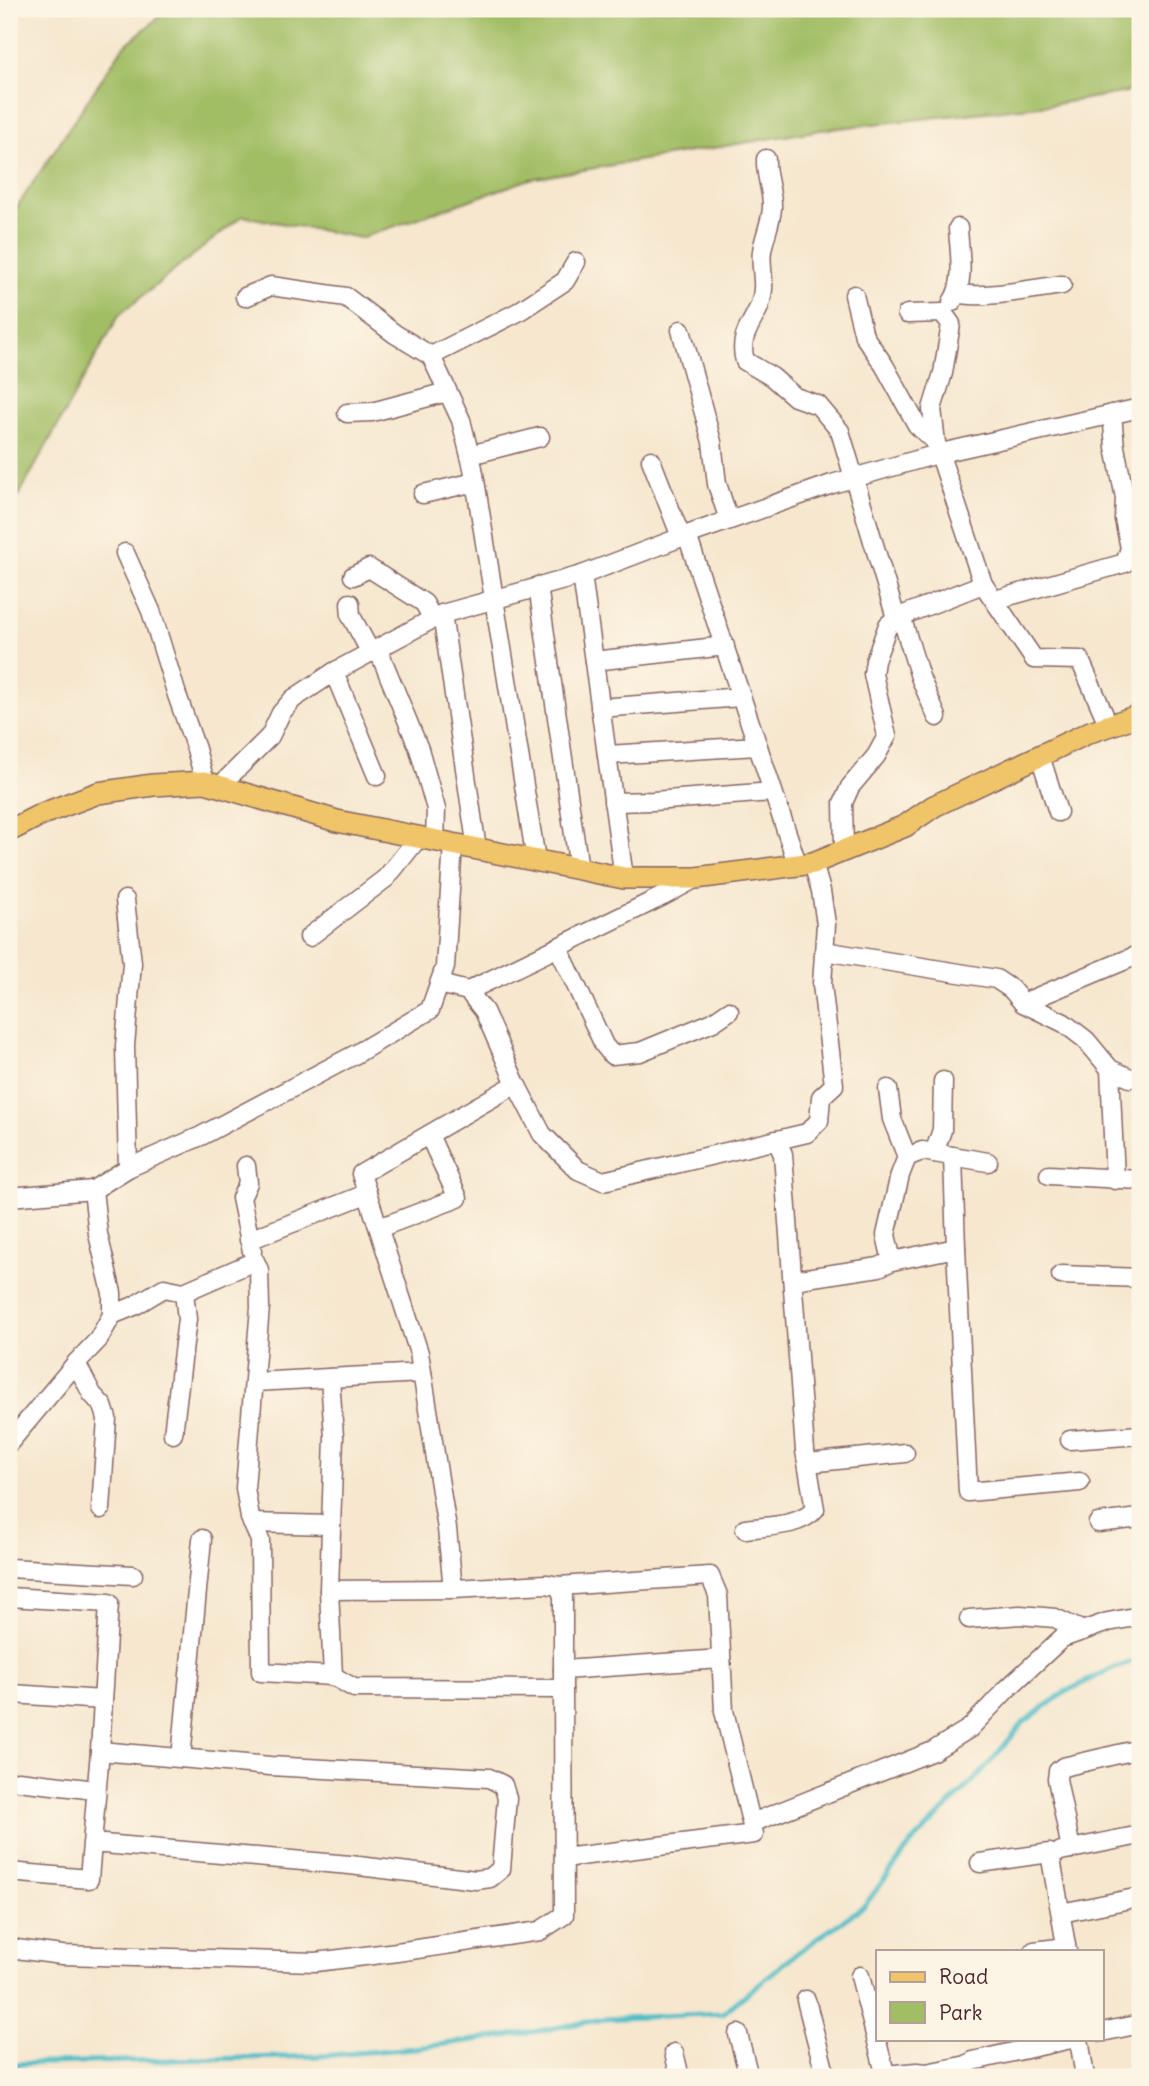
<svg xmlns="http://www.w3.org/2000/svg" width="1149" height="2086" font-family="Delius,sans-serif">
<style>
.green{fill:#a2be65;stroke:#766e48;stroke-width:2}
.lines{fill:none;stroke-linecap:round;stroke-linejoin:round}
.stream{stroke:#4fbdc7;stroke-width:5}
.minor-casing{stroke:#866564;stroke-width:21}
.major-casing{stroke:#866564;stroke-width:24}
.minor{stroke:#fff;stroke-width:18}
.major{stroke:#f0c469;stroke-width:21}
</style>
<rect width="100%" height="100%" fill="#fcf5e5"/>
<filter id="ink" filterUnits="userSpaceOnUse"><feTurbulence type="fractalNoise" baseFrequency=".0143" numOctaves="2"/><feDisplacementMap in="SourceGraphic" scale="14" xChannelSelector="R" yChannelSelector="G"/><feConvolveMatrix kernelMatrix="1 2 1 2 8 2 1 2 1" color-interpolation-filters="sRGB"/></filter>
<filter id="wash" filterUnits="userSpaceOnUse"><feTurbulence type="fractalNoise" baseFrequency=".00686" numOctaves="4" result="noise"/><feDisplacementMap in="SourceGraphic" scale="28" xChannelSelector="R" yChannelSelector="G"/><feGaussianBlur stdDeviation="1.57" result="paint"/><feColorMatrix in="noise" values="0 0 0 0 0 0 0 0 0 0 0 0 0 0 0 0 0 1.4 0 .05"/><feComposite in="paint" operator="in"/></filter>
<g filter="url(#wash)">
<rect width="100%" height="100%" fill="#f6e7ce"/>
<polygon class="green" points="169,9 1140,9 1140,76 1127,92 1049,105 820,130 530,179 361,238 242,216 119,315 9,513 9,219 123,47"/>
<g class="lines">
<polyline class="stream" points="9,2064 320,2056 415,2048 527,2033 603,2019 723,2013 797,1953 865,1905 911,1844 981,1773 1024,1722 1065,1692 1115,1667 1140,1659"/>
</g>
</g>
<g filter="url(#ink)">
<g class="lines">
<g class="minor-casing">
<g id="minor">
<path d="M766,159C765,176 773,192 772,208C771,223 764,237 762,251C760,263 764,277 763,289C762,318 736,330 745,361L772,377L795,397L818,405L840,431L896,618L888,625L875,661L873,674L887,736L876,756L850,787L843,803L844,851"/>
<path d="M958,293C979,300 1037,288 1062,285"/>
<polyline points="854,295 864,336 884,365 917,425 936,443"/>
<polyline points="245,297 271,286 346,297 395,334 431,356 461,420 473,468 536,860"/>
<path d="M952,302C966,282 959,251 958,228"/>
<polyline points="907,314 943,313 951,324 943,373 932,409 936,443 983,584 1034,659 1080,660 1109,726"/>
<polyline points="681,330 712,442 717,484 729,520"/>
<polyline points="431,356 518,312 565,281 576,262"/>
<polyline points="347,413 372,412 447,392"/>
<polyline points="470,455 540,437"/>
<polyline points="651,460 681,537"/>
<polyline points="423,494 475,482"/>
<polyline points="687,535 798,866"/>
<polyline points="125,553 151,611 177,695 196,749 205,782"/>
<polyline points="582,575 624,878"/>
<polyline points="353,576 369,568 424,603 433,619"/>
<polyline points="538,586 579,869"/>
<polyline points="995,600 1125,563 1130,548 1124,519 1125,498 1115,447 1112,414"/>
<polyline points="350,603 351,616 371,653"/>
<polyline points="442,614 477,849"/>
<polyline points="901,616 920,677 937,717"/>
<polyline points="896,618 983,584"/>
<polyline points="378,649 419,749 436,809 435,840"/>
<polyline points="594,661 725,646"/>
<polyline points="334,672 377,776"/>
<polyline points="600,708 741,697"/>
<polyline points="607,755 758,746"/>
<polyline points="1040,756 1058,812"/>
<polyline points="220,786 270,736 281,713 293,699 334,672 442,614 582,575 687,535 832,484 941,453 1140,408"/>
<polyline points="613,802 653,801 773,792"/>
<polyline points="125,900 132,963 125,1046 128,1168"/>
<polyline points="309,937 386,878 419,837"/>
<polyline points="558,947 604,1045 612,1055 640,1052 713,1022 729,1011"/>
<polyline points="824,951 996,979 1011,989 1023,1003 1064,1023 1086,1040 1110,1069 1130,1078 1140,1077"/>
<polyline points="439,984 468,991 484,1011 516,1084"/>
<polyline points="468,991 663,896 696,878"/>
<polyline points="1023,1003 1140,954"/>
<polyline points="1110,1069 1115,1180"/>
<polyline points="888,1089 892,1119 907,1157"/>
<polyline points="934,1153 942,1130 943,1081"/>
<polyline points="953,1156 956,1248"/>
<polyline points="246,1166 248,1183 241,1198 252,1251"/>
<polyline points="1049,1175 1140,1180"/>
<polyline points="9,1197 93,1190"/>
<polyline points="379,1228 458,1198 429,1135"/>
<polyline points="249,1240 361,1196 366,1190"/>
<polyline points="892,1261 886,1235 900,1175 907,1157 922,1151 988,1162"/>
<polyline points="1061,1275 1140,1278"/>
<polyline points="793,1280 879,1267 892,1261 956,1248 968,1492 1080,1482"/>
<polyline points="76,1363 92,1394 103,1406 107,1418 101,1509"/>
<polyline points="254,1382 422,1373"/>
<polyline points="173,1434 187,1319 184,1292"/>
<polyline points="1070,1440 1140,1435"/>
<polyline points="9,1443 76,1363 98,1340 112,1315 112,1293 98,1234 93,1190 128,1168 201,1136 356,1054 430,1010 445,967 453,844"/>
<polyline points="808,1463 905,1453"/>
<polyline points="252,1523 331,1525"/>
<polyline points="1098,1523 1140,1518"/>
<path d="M745,1529C766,1526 801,1527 815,1509L805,1451L783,1154L776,1140"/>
<polyline points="9,1568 133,1575"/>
<polyline points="559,1586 710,1576 718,1595 724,1711 754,1834 564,1858"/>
<polyline points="329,1590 334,1437 330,1378"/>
<polyline points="9,1597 109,1603 100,1751"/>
<polyline points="969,1619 1020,1615 1055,1618 1083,1631"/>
<polyline points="563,1670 721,1659"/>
<polyline points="333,1676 329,1590 453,1589"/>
<polyline points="563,1689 563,1596 559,1586 546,1584 453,1589 447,1529 419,1353 361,1174 516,1084 542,1134 578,1170 603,1181 807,1133 819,1121 821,1097 834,1085 822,984 826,924 821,891 813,863"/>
<polyline points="12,1694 103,1700"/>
<polyline points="181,1758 202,1539"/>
<polyline points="18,1781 96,1790"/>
<polyline points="752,1823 933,1751 970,1728 1006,1690 1062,1638 1108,1622 1140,1616"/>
<polyline points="1071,1849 1057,1779 1058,1771 1063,1767 1140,1749"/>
<polyline points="1061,1851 1140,1835"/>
<polyline points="980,1863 1050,1853 1067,1951"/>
<polyline points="9,1872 89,1879 100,1751 270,1766 489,1778 503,1785 507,1798 501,1869 490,1878 476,1880 350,1865 92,1843"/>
<polyline points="1061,1913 1140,1897"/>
<polyline points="9,1948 62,1955 316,1962 397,1952 540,1931 564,1915 563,1689 354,1688 333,1676 261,1672 260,1540 250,1518 245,1488 260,1307 259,1270 255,1261 184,1292 164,1288 134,1306 112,1315"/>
<polyline points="1034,1951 1066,1947"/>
<polyline points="860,1976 886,2077"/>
<polyline points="806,2000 826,2077"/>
<polyline points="1102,2032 1140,2024"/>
<polyline points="738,2034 749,2077"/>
<polyline points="1079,2039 1085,2077"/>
<polyline points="674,2053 680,2077"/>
<polyline points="885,2075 917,2072 926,2073 967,2065"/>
<polyline points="966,2077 967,2065 973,2061 1071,2039"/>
</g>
</g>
<g class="major-casing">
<polyline id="major" points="9,831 42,814 98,793 153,785 205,782 337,821 624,878 696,878 813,863 905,826 934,806 1090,732 1140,715"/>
</g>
<use href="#minor" class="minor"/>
<use href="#major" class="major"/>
</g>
</g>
<rect width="1149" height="2086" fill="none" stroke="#fcf5e5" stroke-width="35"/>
<rect x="876" y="1950" width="228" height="91" fill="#fcf5e5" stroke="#b59f9b" stroke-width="2"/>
<rect x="890" y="1972" width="35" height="10" fill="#f0c469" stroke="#b59f9b" stroke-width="2"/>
<text x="939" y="1984" font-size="21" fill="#4a1f2b">Road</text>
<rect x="890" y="2002" width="35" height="21" fill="#a2be65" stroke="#b59f9b" stroke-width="2"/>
<text x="939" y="2020" font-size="21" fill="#4a1f2b">Park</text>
</svg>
